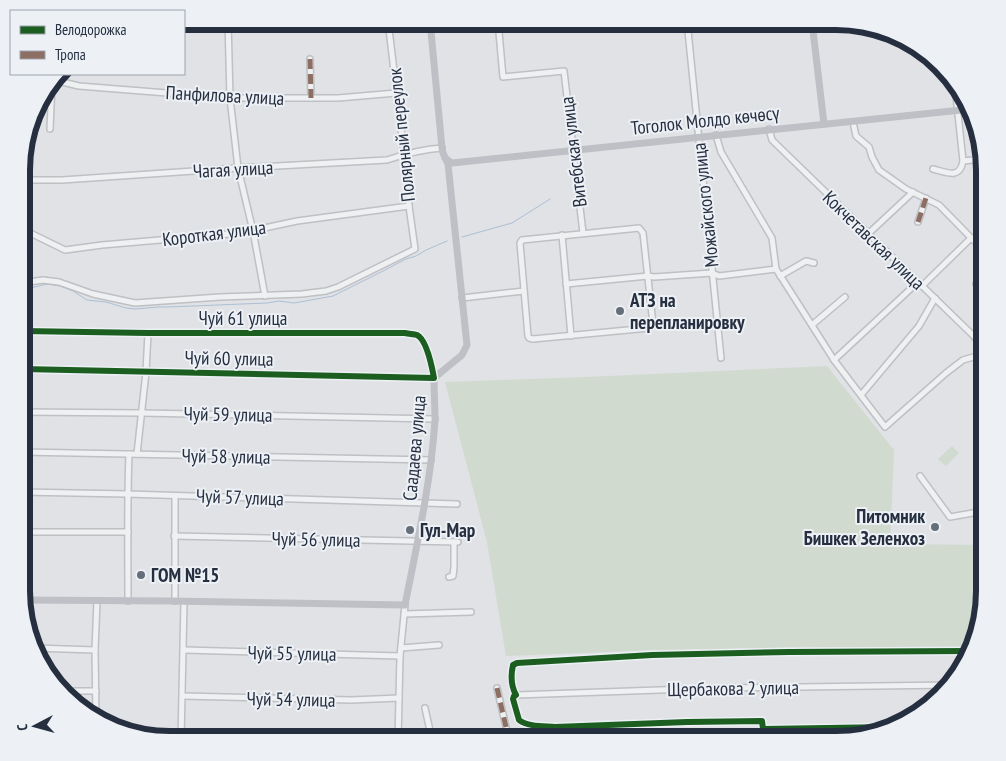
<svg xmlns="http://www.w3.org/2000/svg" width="1006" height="761" font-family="'PT Sans Narrow',sans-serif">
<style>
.green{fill:#d0dacf}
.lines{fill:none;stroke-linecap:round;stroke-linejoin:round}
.stream{stroke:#acbfd4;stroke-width:1}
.street-casing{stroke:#bec0c3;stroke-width:8}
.street{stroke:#eff0f2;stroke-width:5}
.secondary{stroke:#bec0c6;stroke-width:7}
.quiet{stroke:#8d6e63;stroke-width:5;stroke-dasharray:10 5;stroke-linecap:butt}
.cycleway-casing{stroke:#edf1f6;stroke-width:9}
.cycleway{stroke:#1b5e20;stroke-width:6}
.poi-dot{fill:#666e7a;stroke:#edf1f6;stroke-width:2}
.labels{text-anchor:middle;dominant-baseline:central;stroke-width:4;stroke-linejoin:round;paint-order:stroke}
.street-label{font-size:19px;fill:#252f40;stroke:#edf1f6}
.poi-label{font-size:19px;font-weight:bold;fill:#252f40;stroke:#edf1f6;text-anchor:start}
.rim{fill:none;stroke:#252f40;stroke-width:6}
</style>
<rect width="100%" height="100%" fill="#e0e2e5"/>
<g class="green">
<polygon points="827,366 894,450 890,544 984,545 984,601 974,647 833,647 656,650 506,656 487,542 445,382 586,377"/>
<polygon points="952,446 959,453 946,466 938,459"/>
<polygon points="871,732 836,740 717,740 717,736"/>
<polygon points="714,735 715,740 635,740 635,737"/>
</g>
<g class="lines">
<g class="stream">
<polyline points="462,237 512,223 550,199"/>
<polyline points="22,290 47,284 60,286 73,291 87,300 106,302 126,308 135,309 158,307 168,307 267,303 279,301 294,303 333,296 383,271 406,259 416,256 426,250 447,241"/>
</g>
<g class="street-casing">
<g id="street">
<polyline points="228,21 230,98 238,168 253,231 265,296"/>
<polyline points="498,21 503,77 564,71 583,233"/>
<polyline points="687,21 721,358"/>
<polyline points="881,30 881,36 896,35"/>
<polyline points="310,59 311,98"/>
<polyline points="54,80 79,86 230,98 338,98 396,93"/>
<polyline points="853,122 856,136 869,147 872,157 879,170 906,189 939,205 985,252"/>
<polyline points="50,129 52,83"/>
<polyline points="769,129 772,140 985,347"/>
<polyline points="716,135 721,152 772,238 776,269 834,360 885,427 946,373 963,360 977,356 985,347"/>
<polyline points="963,161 982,159"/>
<path d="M933,169C946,172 960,180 963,161L955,86"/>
<path d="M23,180H62L238,168L387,160C405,154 423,149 442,148"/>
<polyline points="918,222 926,198"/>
<polygon points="639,228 643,233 653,324 652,326 649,328 533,339 529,338 528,336 520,243 522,240"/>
<polyline points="22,229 65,250 102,245 241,233 297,221 409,206"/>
<polyline points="868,234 913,192"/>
<polyline points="562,235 571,336"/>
<polyline points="780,276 806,261 814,263"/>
<polyline points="22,283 43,280 59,282 93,294 135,303 220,297 302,294 326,291 338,287 415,249 409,206 407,161 404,154 388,21"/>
<polyline points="566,284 648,276 654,277 712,273 719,276 776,269"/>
<polyline points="976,284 985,276"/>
<polyline points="922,286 971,238"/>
<polyline points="462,298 524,291"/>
<polyline points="812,325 845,297"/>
<polyline points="975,338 985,328"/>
<polyline points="834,360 918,282"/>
<path d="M22,369L434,378C432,367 427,340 417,335C414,334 409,334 405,333H148L22,331"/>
<polyline points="861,395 919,326 935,298"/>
<polyline points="22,412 142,413 435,419"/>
<polyline points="22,452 431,460"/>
<polyline points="137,454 146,372 148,333"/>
<polyline points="920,476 950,517 984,511"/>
<polyline points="22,492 127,494 457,504"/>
<polyline points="22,532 128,532"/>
<polyline points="174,536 458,542"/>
<polyline points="449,577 453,576 454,567 454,542"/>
<path d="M128,601C128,552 127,503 129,454"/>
<polyline points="175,601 175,496"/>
<polyline points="404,614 471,612"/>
<polyline points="34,648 95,650"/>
<polyline points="401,648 439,645"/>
<polyline points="184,650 400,656"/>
<polyline points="497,688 509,740"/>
<polyline points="63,691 96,691"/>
<polyline points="516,695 717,688 951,685"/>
<polyline points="183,696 351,700 399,698"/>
<polyline points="425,708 432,740"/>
<polyline points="96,718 95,650 97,601"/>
<path d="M891,727L763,729L762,721L687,722L555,727C544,726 528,727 519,720L513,699L514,696L516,695C511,686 511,674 513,665L517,663L652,655L789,652L971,651"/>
<polyline points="181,734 349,736 398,734"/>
<polyline points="181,739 184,602"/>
<polyline points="398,740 400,656 405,605"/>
</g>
</g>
<use href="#street" class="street"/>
<g class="secondary">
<polyline points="812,22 824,124"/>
<polyline points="445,158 452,163 971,109"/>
<path d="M22,600L170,601L405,605C417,544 431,482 435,420C435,406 434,391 434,378L462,355L467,345L448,164L443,153L442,148L430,21"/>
</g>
<g class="quiet">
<polyline points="310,59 311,98"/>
<polyline points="918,222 926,198"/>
<polyline points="976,284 985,276"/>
<polyline points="497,688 509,740"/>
</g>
<g class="cycleway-casing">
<g id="cycleway">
<path d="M22,369L434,378C432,367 427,340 417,335C414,334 409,334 405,333H148L22,331"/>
<path d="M891,727L763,729L762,721L687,722L555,727C544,726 528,727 519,720L513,699L514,696L516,695C511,686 511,674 513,665L517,663L652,655L789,652L971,651"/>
</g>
</g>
<use href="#cycleway" class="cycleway"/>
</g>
<g class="poi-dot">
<circle cx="620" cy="311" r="5"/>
<circle cx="935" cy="527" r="5"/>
<circle cx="410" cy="530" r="5"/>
<circle cx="141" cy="575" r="5"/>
</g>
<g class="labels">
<g class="street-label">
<text transform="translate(225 95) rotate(3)">Панфилова улица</text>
<text transform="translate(705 120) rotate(-6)">Тоголок Молдо көчөсү</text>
<text transform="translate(401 135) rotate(-96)">Полярный переулок</text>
<text transform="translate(573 152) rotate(-97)">Витебская улица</text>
<text transform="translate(233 169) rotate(-3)">Чагая улица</text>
<text transform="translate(705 205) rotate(-96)">Можайского улица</text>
<text transform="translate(214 233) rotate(-7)">Короткая улица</text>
<text transform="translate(874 240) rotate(44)">Кокчетавская улица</text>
<text x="243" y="318">Чуй 61 улица</text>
<text transform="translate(229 358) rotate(1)">Чуй 60 улица</text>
<text transform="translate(228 414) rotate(1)">Чуй 59 улица</text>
<text transform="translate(414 448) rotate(-85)">Саадаева улица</text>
<text transform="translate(226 456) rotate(1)">Чуй 58 улица</text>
<text transform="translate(240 497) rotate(2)">Чуй 57 улица</text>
<text transform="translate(316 539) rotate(1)">Чуй 56 улица</text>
<text transform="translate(292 653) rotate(1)">Чуй 55 улица</text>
<text transform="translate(733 688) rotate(-1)">Щербакова 2 улица</text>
<text transform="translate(291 699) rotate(1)">Чуй 54 улица</text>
</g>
<g class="poi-label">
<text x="630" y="300">АТЗ на<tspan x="630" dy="22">перепланировку</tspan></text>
<text x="925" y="516" text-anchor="end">Питомник<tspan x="925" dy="22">Бишкек Зеленхоз</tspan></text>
<text x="420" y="530">Гул-Мар</text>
<text x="151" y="575">ГОМ №15</text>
</g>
</g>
<path d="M0 0H1006V761H0ZM170 30H836A140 140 0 0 1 976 170V591A140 140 0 0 1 836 731H170A140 140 0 0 1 30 591V170A140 140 0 0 1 170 30Z" fill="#edf1f6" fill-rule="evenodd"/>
<path class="rim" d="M170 30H836A140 140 0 0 1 976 170V591A140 140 0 0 1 836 731H170A140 140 0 0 1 30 591V170A140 140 0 0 1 170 30Z"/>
<rect x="10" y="10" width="175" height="65" fill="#edf1f6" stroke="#9da3ad"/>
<rect x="20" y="26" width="25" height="8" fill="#1b5e20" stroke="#9da3ad"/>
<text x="55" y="35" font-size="15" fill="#252f40">Велодорожка</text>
<rect x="20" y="51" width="25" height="8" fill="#8d6e63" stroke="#9da3ad"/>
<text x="55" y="60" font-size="15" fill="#252f40">Тропа</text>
<g transform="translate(35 726) rotate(264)" stroke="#edf1f6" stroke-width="4" paint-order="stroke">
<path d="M0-4L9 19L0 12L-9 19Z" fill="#252f40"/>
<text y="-8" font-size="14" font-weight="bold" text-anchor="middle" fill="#252f40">С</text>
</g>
</svg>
